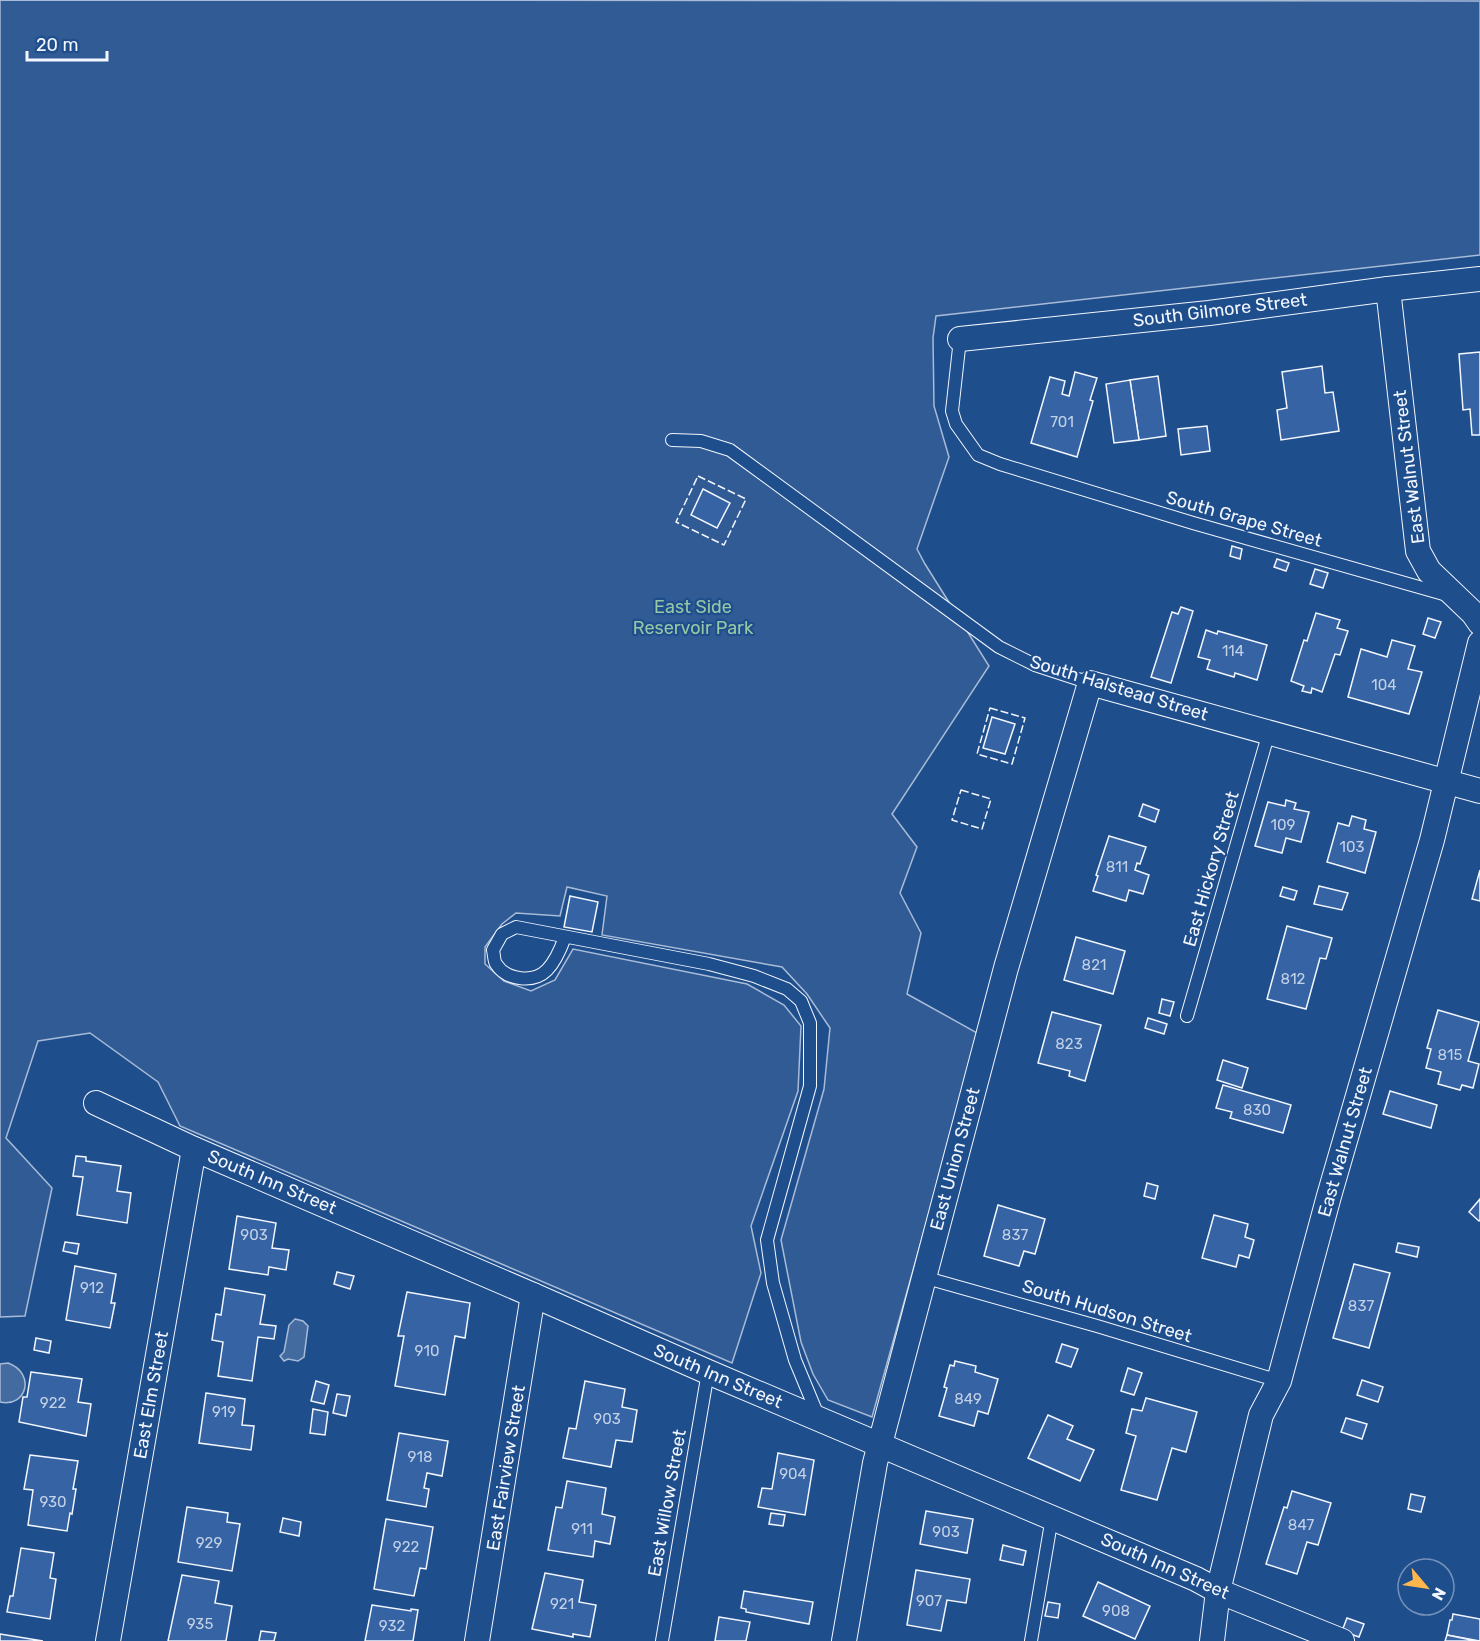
<svg xmlns="http://www.w3.org/2000/svg" width="1480" height="1641" font-family="Rubik,sans-serif">
<style>
.green{fill:#305b95;stroke:#a8bbd7;stroke-width:1.5}
.water{fill:#446ba0;stroke:#a8bbd7;stroke-width:1.5}
.building{fill:#3563a3;stroke:#f2f6ff;stroke-width:1.5}
.lines{fill:none;stroke-linecap:round;stroke-linejoin:round}
.lane-casing{stroke:#f2f6ff;stroke-width:14}
.street-casing{stroke:#f2f6ff;stroke-width:26}
.lane{stroke:#1f4e8c;stroke-width:12}
.street{stroke:#1f4e8c;stroke-width:24}
.fence{stroke:#f2f6ff;stroke-width:1.5;stroke-dasharray:8 3;stroke-linecap:butt}
.labels{text-anchor:middle;dominant-baseline:central;stroke-width:4.5;stroke-linejoin:round;paint-order:stroke}
.number-label{font-size:15px;fill:#c3d1e8}
.street-label{font-size:18px;fill:#f2f6ff;stroke:#1f4e8c}
.park-label{font-size:18px;fill:#97c8a6;stroke:#1f4e8c}
</style>
<rect width="100%" height="100%" fill="#1f4e8c"/>
<polygon class="green" points="0,0 1480,1 1480,255 936,316 933,338 934,406 949,457 917,549 925,564 989,666 892,814 917,847 900,893 921,933 907,994 979,1034 872,1417 828,1400 813,1374 801,1342 781,1240 824,1089 830,1028 807,994 782,967 602,935 607,896 567,887 560,916 516,913 502,924 485,947 485,964 504,981 531,991 555,980 573,949 747,984 784,1005 801,1026 798,1091 751,1226 761,1273 732,1363 180,1126 158,1082 90,1033 38,1041 6,1138 52,1188 25,1316 0,1317"/>
<g class="water">
<polygon points="295,1319 303,1321 308,1326 304,1357 298,1361 288,1359 284,1361 280,1356 284,1352 289,1325"/>
<path d="M8,1363C36,1373 27,1408 0,1402V1364Z"/>
</g>
<g class="building">
<polygon points="1480,352 1480,435 1472,435 1470,409 1463,410 1459,354"/>
<polygon points="1322,366 1325,393 1333,392 1339,431 1281,440 1277,410 1287,408 1282,372"/>
<polygon points="1075,372 1097,378 1090,400 1093,401 1077,457 1031,443 1050,377 1065,381 1062,394 1069,396"/>
<polygon points="1158,376 1166,436 1139,440 1130,380"/>
<polygon points="1130,380 1139,440 1114,443 1106,384"/>
<polygon points="1207,426 1210,451 1181,455 1178,429"/>
<polygon points="703,489 730,503 717,528 691,515"/>
<polygon points="1232,546 1242,549 1240,559 1230,556"/>
<polygon points="1277,559 1289,563 1286,571 1274,567"/>
<polygon points="1315,569 1328,573 1323,588 1310,584"/>
<polygon points="1181,607 1193,611 1171,683 1151,677 1172,612 1178,614"/>
<polygon points="1316,613 1340,620 1337,628 1348,631 1340,655 1335,654 1322,692 1312,688 1311,693 1302,691 1304,686 1291,681 1304,640 1307,641"/>
<polygon points="1428,618 1441,622 1435,638 1423,634"/>
<polygon points="1206,630 1217,634 1218,631 1267,645 1257,680 1235,673 1234,677 1207,669 1210,660 1198,657"/>
<polygon points="1392,640 1415,646 1408,669 1422,672 1409,714 1348,697 1361,649 1387,657"/>
<polygon points="992,717 1015,724 1005,754 983,748"/>
<polygon points="1286,800 1296,803 1294,809 1309,812 1301,842 1286,838 1282,853 1255,846 1268,802 1285,806"/>
<polygon points="1143,804 1159,810 1155,822 1139,816"/>
<polygon points="1352,816 1366,820 1364,829 1376,832 1365,873 1327,862 1338,823 1349,826"/>
<polygon points="1109,836 1146,847 1140,864 1137,863 1135,870 1149,875 1143,894 1129,890 1126,901 1093,891 1098,876 1096,875"/>
<polygon points="1480,870 1480,901 1472,899"/>
<polygon points="1319,886 1348,893 1342,910 1314,904"/>
<polygon points="1283,887 1297,891 1294,900 1280,896"/>
<polygon points="570,896 598,902 592,932 564,927"/>
<polygon points="1287,926 1332,938 1326,959 1320,958 1306,1009 1267,999"/>
<polygon points="1076,937 1125,951 1113,994 1064,980"/>
<polygon points="1162,999 1174,1002 1170,1016 1159,1013"/>
<polygon points="1438,1010 1479,1022 1468,1061 1479,1064 1473,1088 1462,1085 1460,1090 1438,1084 1441,1072 1426,1068 1431,1049 1427,1048"/>
<polygon points="1052,1012 1101,1025 1085,1081 1069,1076 1070,1071 1038,1063"/>
<polygon points="1148,1018 1167,1024 1164,1034 1145,1028"/>
<polygon points="1223,1060 1248,1068 1242,1088 1217,1080"/>
<polygon points="1223,1085 1291,1105 1283,1133 1230,1118 1232,1112 1216,1108"/>
<polygon points="1390,1091 1437,1105 1431,1128 1383,1114"/>
<polygon points="76,1156 86,1157 86,1161 121,1166 117,1191 131,1193 127,1223 77,1215 83,1177 73,1176"/>
<polygon points="1147,1183 1158,1186 1155,1199 1144,1196"/>
<polygon points="1480,1199 1480,1220 1479,1221 1469,1212"/>
<polygon points="998,1205 1045,1219 1035,1254 1024,1251 1019,1266 984,1256"/>
<polygon points="1214,1215 1248,1224 1245,1237 1254,1240 1249,1258 1239,1255 1236,1267 1202,1258"/>
<polygon points="237,1216 276,1223 272,1248 289,1250 286,1270 269,1267 268,1275 229,1269"/>
<polygon points="65,1242 79,1244 77,1254 63,1251"/>
<polygon points="1398,1243 1419,1247 1417,1257 1396,1252"/>
<polygon points="1354,1264 1390,1273 1369,1348 1333,1338"/>
<polygon points="75,1266 116,1274 111,1303 115,1303 110,1328 66,1320"/>
<polygon points="337,1272 354,1276 350,1289 334,1284"/>
<polygon points="225,1288 265,1295 260,1324 276,1326 274,1339 258,1337 252,1381 218,1376 223,1342 212,1340 216,1314 221,1315"/>
<polygon points="407,1292 470,1303 465,1338 455,1336 445,1395 395,1386 404,1336 398,1336"/>
<polygon points="36,1338 51,1341 49,1353 34,1350"/>
<polygon points="1062,1344 1078,1349 1071,1367 1056,1362"/>
<polygon points="955,1361 976,1366 975,1372 998,1379 988,1414 978,1411 974,1426 939,1416 947,1388 944,1387 950,1365 954,1366"/>
<polygon points="1128,1368 1142,1373 1134,1395 1121,1391"/>
<polygon points="31,1372 82,1379 78,1402 91,1404 86,1436 19,1422 23,1397 27,1397"/>
<polygon points="1362,1380 1383,1387 1378,1402 1357,1395"/>
<polygon points="316,1381 329,1385 324,1404 311,1401"/>
<polygon points="585,1381 625,1389 622,1407 637,1410 632,1442 616,1440 611,1467 563,1458 569,1428 576,1429"/>
<polygon points="206,1393 245,1399 242,1425 254,1426 251,1450 199,1443"/>
<polygon points="337,1394 350,1396 346,1416 333,1413"/>
<polygon points="1146,1398 1197,1412 1186,1452 1172,1448 1157,1500 1121,1490 1136,1436 1126,1433 1132,1409 1142,1411"/>
<polygon points="313,1409 328,1412 325,1435 310,1433"/>
<polygon points="1048,1415 1073,1426 1067,1439 1094,1450 1080,1481 1028,1458"/>
<polygon points="1346,1418 1367,1424 1362,1439 1341,1432"/>
<polygon points="399,1433 448,1441 442,1476 427,1473 424,1488 429,1489 426,1507 387,1500"/>
<polygon points="778,1453 814,1460 805,1515 758,1507 762,1488 772,1489"/>
<polygon points="30,1455 78,1461 73,1489 76,1489 72,1514 70,1513 67,1531 28,1525 33,1490 24,1489"/>
<polygon points="567,1481 606,1488 602,1514 615,1517 610,1544 595,1541 593,1557 548,1550 556,1507 562,1508"/>
<polygon points="1292,1491 1331,1503 1318,1545 1307,1542 1297,1574 1266,1564 1284,1507 1287,1508"/>
<polygon points="1411,1494 1425,1497 1421,1512 1408,1509"/>
<polygon points="187,1507 228,1513 227,1522 240,1524 232,1571 178,1562"/>
<polygon points="926,1511 973,1519 967,1553 920,1544"/>
<polygon points="771,1513 785,1515 783,1526 769,1524"/>
<polygon points="283,1518 301,1522 299,1536 280,1532"/>
<polygon points="386,1519 433,1527 426,1569 420,1568 414,1596 374,1589"/>
<polygon points="1003,1545 1026,1551 1023,1565 1000,1560"/>
<polygon points="21,1548 54,1553 50,1578 56,1579 50,1619 7,1612 10,1596 13,1596"/>
<polygon points="916,1570 970,1579 966,1603 947,1600 941,1631 907,1625"/>
<polygon points="545,1573 583,1580 579,1602 596,1605 590,1637 573,1634 573,1637 532,1629"/>
<polygon points="182,1575 219,1581 215,1603 232,1606 226,1641 168,1641"/>
<polygon points="1098,1582 1150,1606 1135,1639 1083,1616"/>
<polygon points="744,1591 813,1602 809,1624 746,1612 746,1609 741,1608"/>
<polygon points="1048,1602 1060,1604 1058,1618 1045,1616"/>
<polygon points="372,1605 411,1611 411,1609 418,1610 413,1641 365,1641"/>
<polygon points="1453,1614 1480,1619 1480,1641 1447,1635 1450,1620 1452,1620"/>
<polygon points="719,1617 750,1622 746,1641 715,1641"/>
<polygon points="1347,1618 1364,1624 1359,1637 1342,1631"/>
<polygon points="261,1631 276,1633 274,1641 259,1641"/>
<polygon points="0,1634 43,1641 0,1641"/>
<polygon points="1447,1635 1476,1641 1445,1641"/>
</g>
<g class="lines">
<g class="lane-casing">
<g id="lane">
<polyline points="960,339 952,411 956,424 978,455 1000,464 1193,523 1447,595"/>
<polyline points="672,440 701,441 730,450 999,647 1035,665 1090,683"/>
<path d="M565,937C561,948 556,961 547,970C534,983 507,981 496,964C494,961 494,954 493,950L502,934L516,927L709,964L754,976L787,989L801,1001L810,1023V1086L767,1240L773,1283L795,1360L819,1418"/>
<polyline points="1187,1016 1269,732"/>
<polyline points="923,1277 1097,1326 1279,1381"/>
<polyline points="662,1641 708,1372"/>
<polyline points="1031,1641 1052,1517"/>
</g>
</g>
<g class="street-casing">
<g id="street">
<polyline points="1388,289 1418,551 1429,571 1473,613 1480,623"/>
<polyline points="960,339 1209,313 1388,289 1480,279"/>
<polyline points="96,1103 194,1149 533,1295 708,1372 1196,1579 1218,1591 1342,1641"/>
<polyline points="108,1641 194,1149"/>
<polyline points="477,1641 533,1295"/>
<polyline points="844,1641 875,1463 1006,968 1090,683 1480,791"/>
<polyline points="1212,1641 1218,1591 1261,1415 1279,1381 1329,1196 1432,840 1480,643"/>
</g>
</g>
<use href="#lane" class="lane"/>
<use href="#street" class="street"/>
<g class="fence">
<polygon points="698,476 746,499 724,545 676,522"/>
<polygon points="990,708 1025,718 1012,764 977,754"/>
<polygon points="961,790 991,799 982,829 952,820"/>
</g>
</g>
<g class="labels">
<g class="number-label">
<text x="1062" y="422">701</text>
<text x="1233" y="651">114</text>
<text x="1384" y="685">104</text>
<text x="1283" y="825">109</text>
<text x="1352" y="847">103</text>
<text x="1117" y="867">811</text>
<text x="1094" y="965">821</text>
<text x="1293" y="979">812</text>
<text x="1069" y="1044">823</text>
<text x="1450" y="1055">815</text>
<text x="1257" y="1110">830</text>
<text x="254" y="1235">903</text>
<text x="1015" y="1235">837</text>
<text x="92" y="1288">912</text>
<text x="1361" y="1306">837</text>
<text x="427" y="1351">910</text>
<text x="968" y="1399">849</text>
<text x="53" y="1403">922</text>
<text x="224" y="1412">919</text>
<text x="607" y="1419">903</text>
<text x="420" y="1457">918</text>
<text x="793" y="1474">904</text>
<text x="53" y="1502">930</text>
<text x="1301" y="1525">847</text>
<text x="582" y="1529">911</text>
<text x="946" y="1532">903</text>
<text x="209" y="1543">929</text>
<text x="406" y="1547">922</text>
<text x="929" y="1601">907</text>
<text x="562" y="1604">921</text>
<text x="1116" y="1611">908</text>
<text x="200" y="1624">935</text>
<text x="392" y="1626">932</text>
</g>
<g class="street-label">
<text transform="translate(1220 310) rotate(-7)">South Gilmore Street</text>
<text transform="translate(1409 467) rotate(-97)">East Walnut Street</text>
<text transform="translate(1244 519) rotate(16)">South Grape Street</text>
<text transform="translate(1119 688) rotate(17)">South Halstead Street</text>
<text transform="translate(1211 869) rotate(-74)">East Hickory Street</text>
<text transform="translate(1345 1142) rotate(-74)">East Walnut Street</text>
<text transform="translate(955 1159) rotate(-75)">East Union Street</text>
<text transform="translate(272 1182) rotate(23)">South Inn Street</text>
<text transform="translate(1107 1311) rotate(17)">South Hudson Street</text>
<text transform="translate(718 1376) rotate(23)">South Inn Street</text>
<text transform="translate(151 1395) rotate(-80)">East Elm Street</text>
<text transform="translate(506 1468) rotate(-81)">East Fairview Street</text>
<text transform="translate(667 1503) rotate(-80)">East Willow Street</text>
<text transform="translate(1165 1566) rotate(24)">South Inn Street</text>
</g>
<g class="park-label">
<text x="693" y="607">East Side<tspan x="693" dy="21">Reservoir Park</tspan></text>
</g>
</g>
<g transform="translate(1426 1587) rotate(119)"><circle r="28" fill="#1f4e8c" stroke="#7391ba" stroke-width="1.5"/>
<path d="M0-4.5L10 22L0 15L-10 22Z" fill="#ffb74d"/>
<text y="-9" font-size="16" font-weight="bold" text-anchor="middle" fill="#f2f6ff">N</text>
</g>
<path d="M27 51v9h80v-9" fill="none" stroke="#f2f6ff" stroke-width="3"/>
<text x="36" y="51" font-size="18" fill="#f2f6ff" stroke="#1f4e8c" stroke-width="4.5" paint-order="stroke">20 m</text>
</svg>
